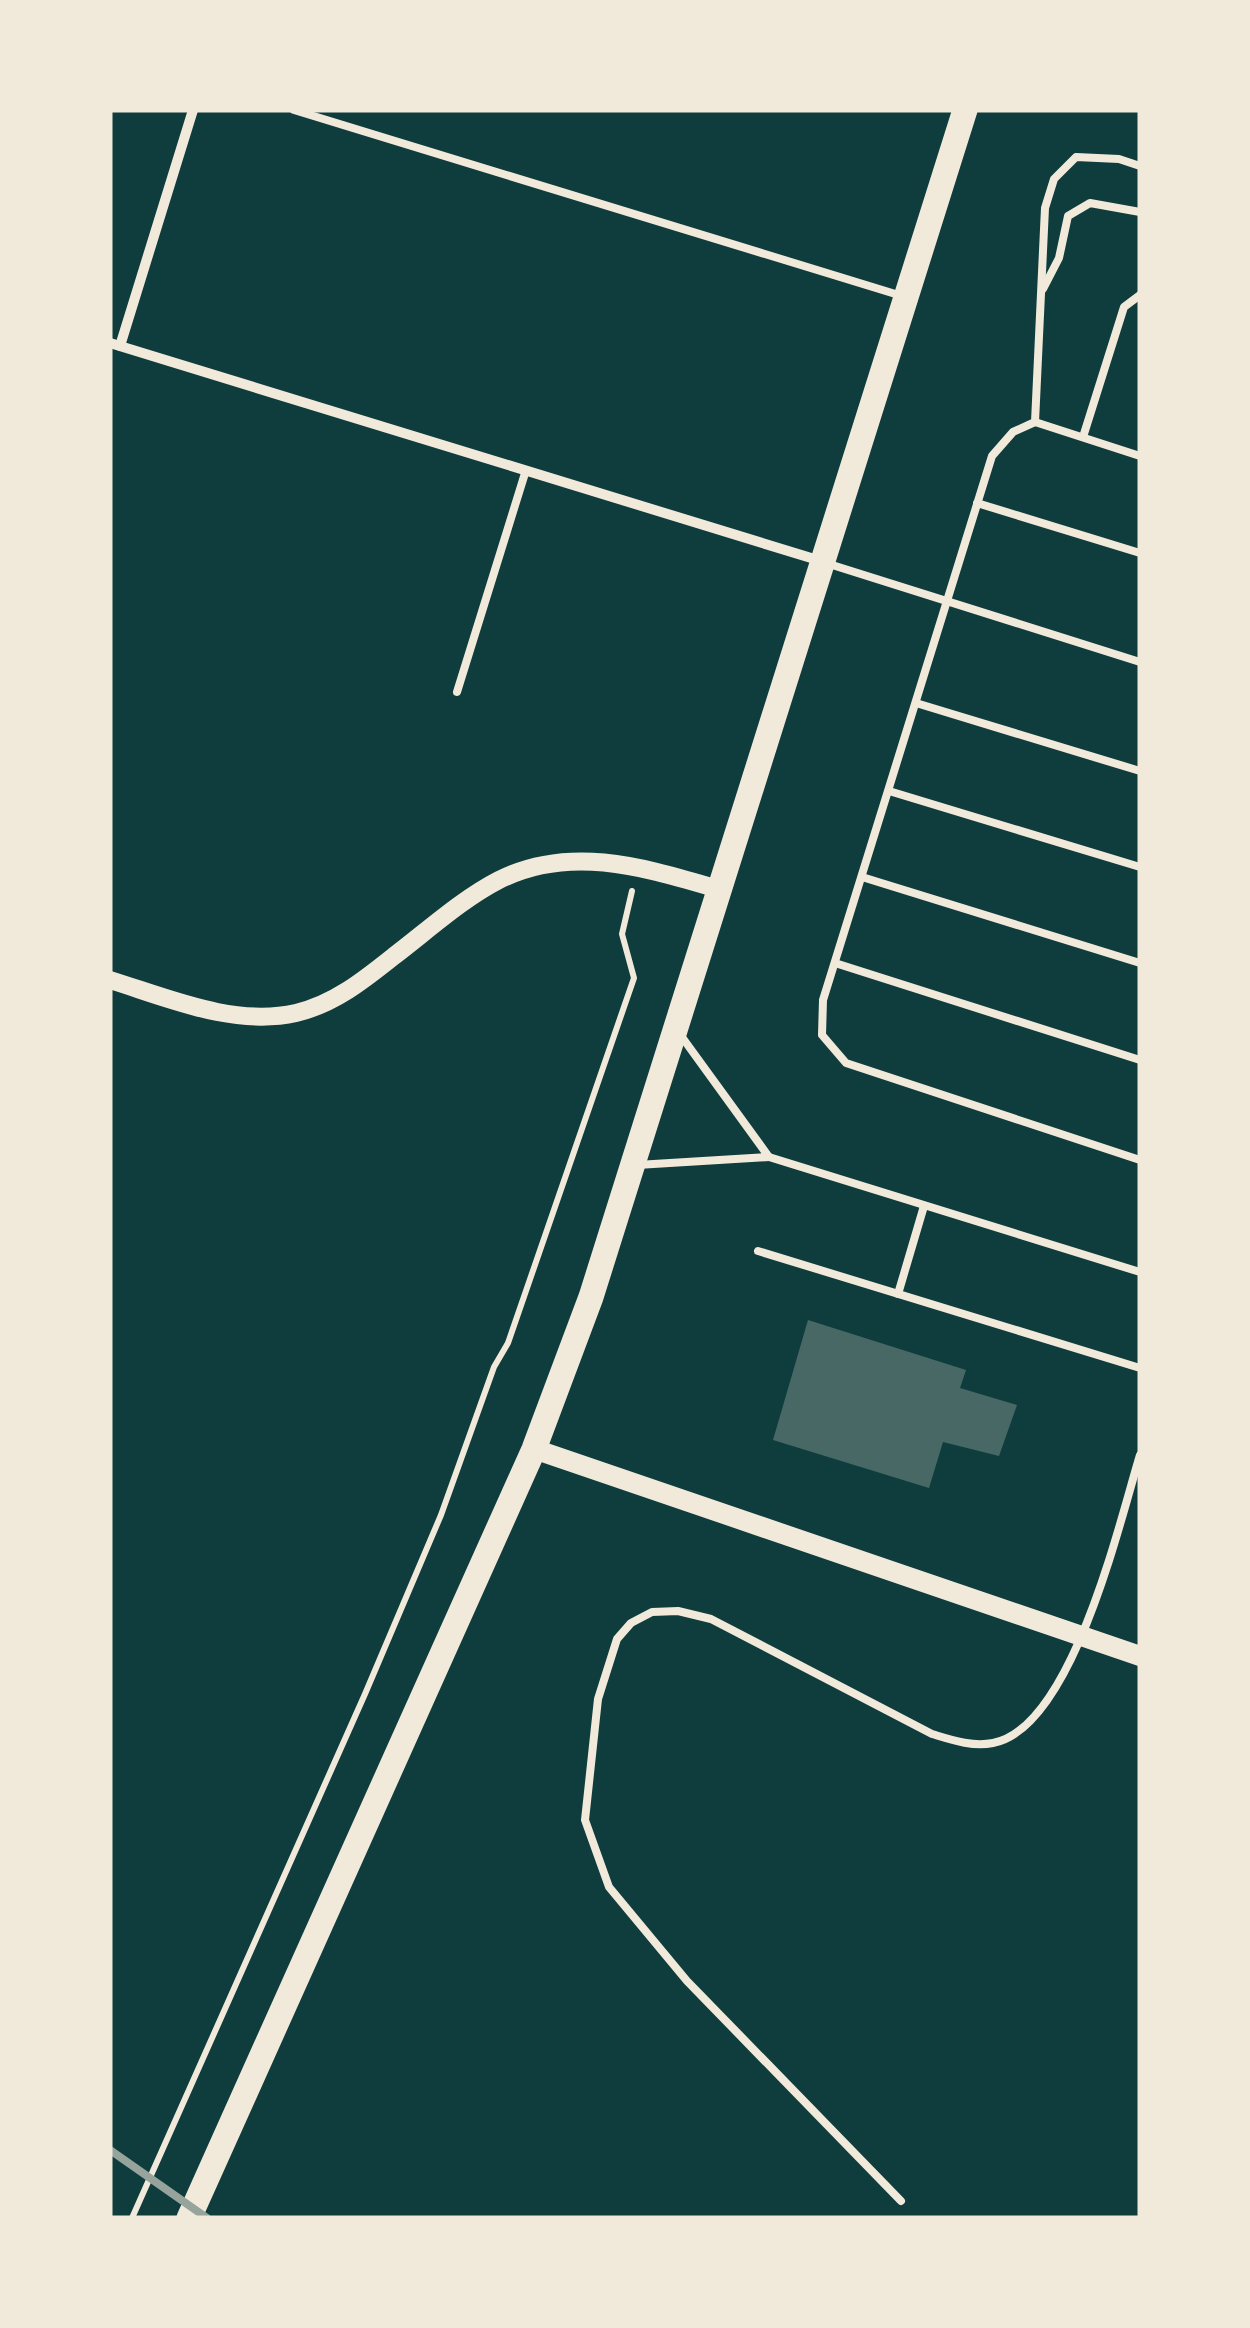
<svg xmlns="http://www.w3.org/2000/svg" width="1250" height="2328" font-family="Poppins,sans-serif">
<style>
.building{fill:#486865}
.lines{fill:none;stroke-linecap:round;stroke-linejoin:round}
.path{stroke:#f1e9da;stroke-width:6}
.service{stroke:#f1e9da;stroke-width:8}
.minor{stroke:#f1e9da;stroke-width:10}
.tertiary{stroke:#f1e9da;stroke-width:18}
.secondary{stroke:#f1e9da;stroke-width:20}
.primary{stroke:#f1e9da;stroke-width:25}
.rail{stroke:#97a49c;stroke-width:8}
</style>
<rect width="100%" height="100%" fill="#0f3d3e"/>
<polygon class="building" points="808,1320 966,1370 960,1388 1017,1405 999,1456 943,1442 929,1488 773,1440"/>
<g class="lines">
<polyline class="path" points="132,2218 365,1694 441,1515 494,1367 508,1343 634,978 622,934 632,891"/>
<g class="service">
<polyline points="294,110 902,296"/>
<polyline points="1140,166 1119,159 1076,157 1054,179 1045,208 1035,422 1013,432 992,456 823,1000 822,1035 846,1063 1140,1160"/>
<polyline points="1043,289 1059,258 1068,216 1090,203 1140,212"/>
<polyline points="1035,422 1140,456"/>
<polyline points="1083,437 1124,307 1140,295"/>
<polyline points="977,503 1140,553"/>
<polyline points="829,564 1140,662"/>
<polyline points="457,692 526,470"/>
<polyline points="916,703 1140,771"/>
<polyline points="889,791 1140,867"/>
<polyline points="862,877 1140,963"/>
<polyline points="835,963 1140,1060"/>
<polyline points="769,1157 1140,1272"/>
<polyline points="637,1165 769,1157 679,1033"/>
<polyline points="758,1251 1140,1368"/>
<polyline points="898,1294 924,1206"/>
<path d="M901,2201L687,1981L609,1887L585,1820L598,1699L617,1639L631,1623L652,1612L678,1611L711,1619L932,1734C952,1740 972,1747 993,1743C1072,1728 1119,1524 1140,1455"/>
</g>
<g class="minor">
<polyline points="110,343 821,561"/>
<polyline points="120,346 193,110"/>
</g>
<path class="tertiary" d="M110,980C168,998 234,1027 296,1013C334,1004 364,980 394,956C427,931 462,899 499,880C572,843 649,869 722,890"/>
<polyline class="secondary" points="534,1449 1140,1656"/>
<polyline class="primary" points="189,2218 534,1449 591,1297 965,110"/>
<polyline class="rail" points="110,2150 207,2218"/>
</g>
<rect width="1250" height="2328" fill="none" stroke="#f1e9da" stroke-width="225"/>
</svg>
